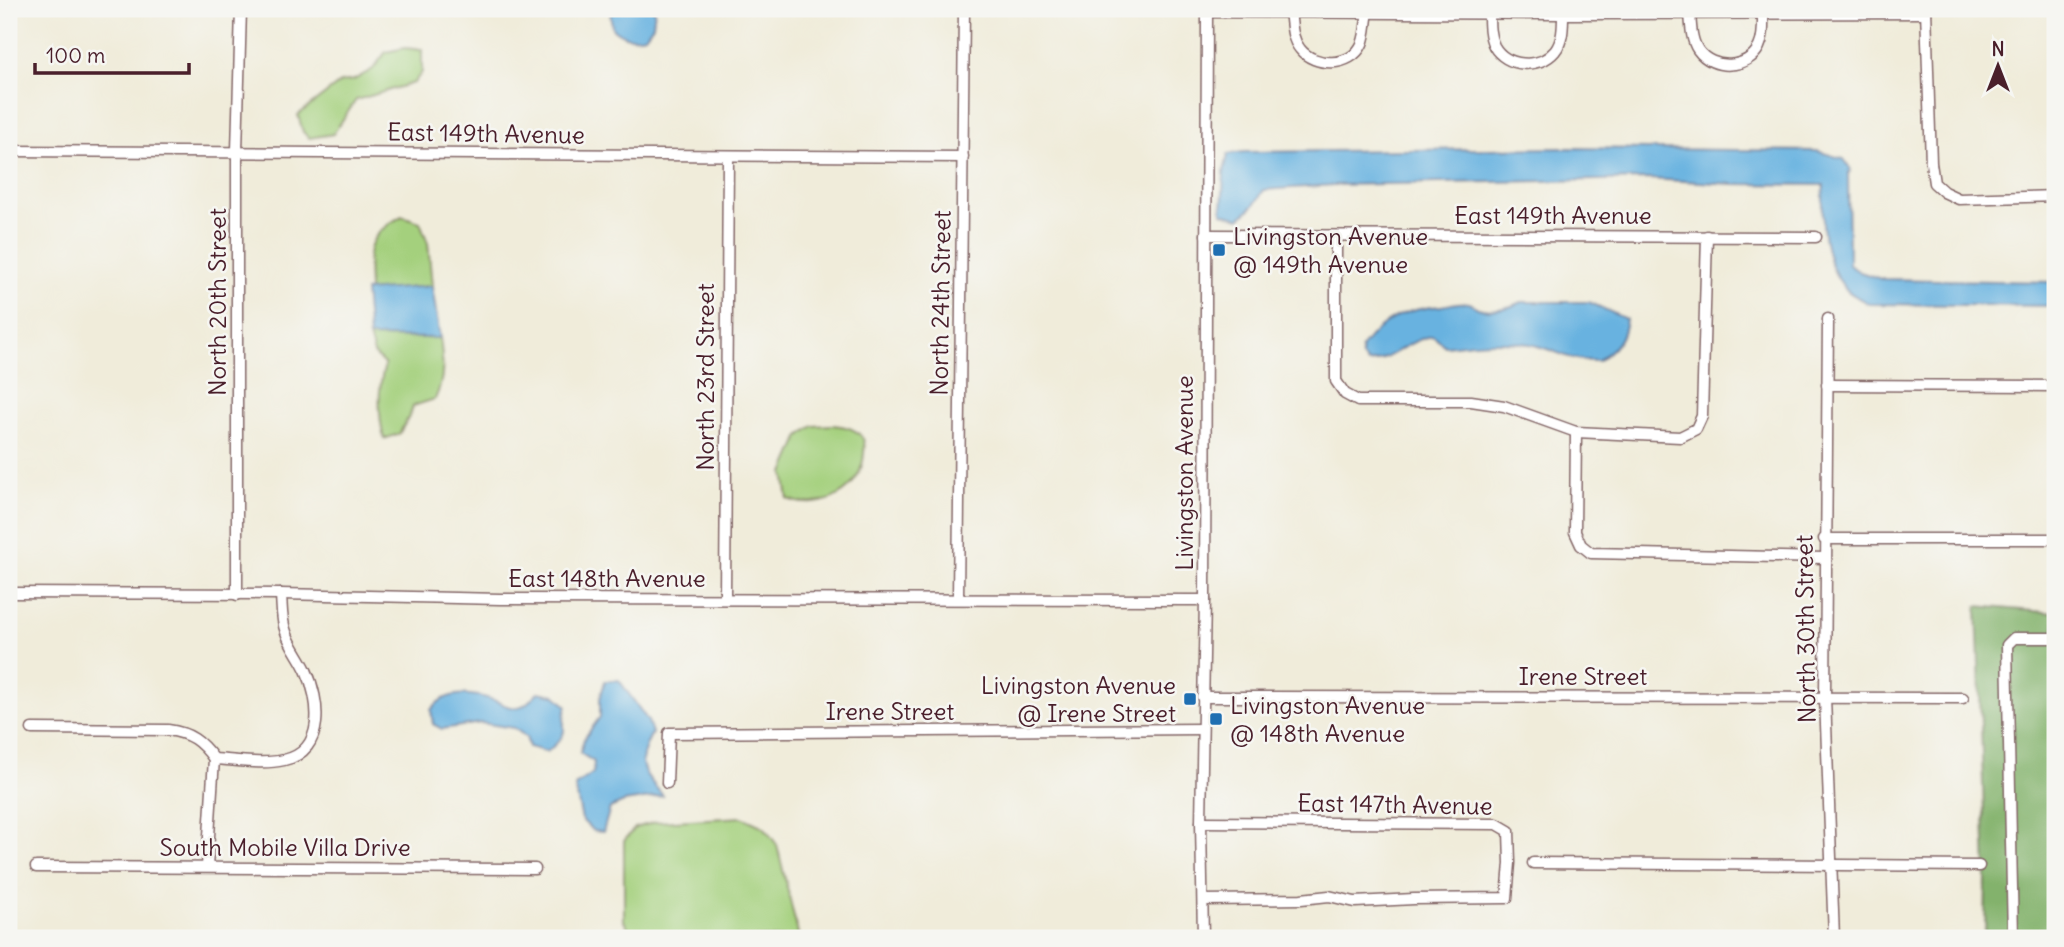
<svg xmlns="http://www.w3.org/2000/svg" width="2064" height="947" font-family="Delius,sans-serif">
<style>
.green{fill:#a4d07d;stroke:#777854;stroke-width:2}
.forest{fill:#83b26c;stroke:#66684c;stroke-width:2}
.water{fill:#67b2e0;stroke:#586886;stroke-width:2}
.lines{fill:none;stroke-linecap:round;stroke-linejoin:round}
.minor-casing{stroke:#846768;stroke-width:13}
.minor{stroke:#fff;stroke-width:10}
.poi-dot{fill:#1f6fb2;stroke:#f6f6f2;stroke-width:2.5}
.labels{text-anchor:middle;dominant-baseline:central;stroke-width:5;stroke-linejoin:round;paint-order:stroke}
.street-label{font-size:24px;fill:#4a1f2b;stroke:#f6f6f2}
.poi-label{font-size:24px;fill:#4a1f2b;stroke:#f6f6f2;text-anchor:start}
</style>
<rect width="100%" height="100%" fill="#f6f6f2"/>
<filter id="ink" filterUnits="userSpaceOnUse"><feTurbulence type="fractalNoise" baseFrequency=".0143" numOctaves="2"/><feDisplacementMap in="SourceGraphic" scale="14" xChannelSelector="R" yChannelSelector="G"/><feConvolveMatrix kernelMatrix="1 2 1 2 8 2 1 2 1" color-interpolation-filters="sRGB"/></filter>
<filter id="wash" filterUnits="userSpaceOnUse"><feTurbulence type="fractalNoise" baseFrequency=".00686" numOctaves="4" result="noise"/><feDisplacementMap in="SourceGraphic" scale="28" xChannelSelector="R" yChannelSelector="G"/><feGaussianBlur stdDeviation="1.57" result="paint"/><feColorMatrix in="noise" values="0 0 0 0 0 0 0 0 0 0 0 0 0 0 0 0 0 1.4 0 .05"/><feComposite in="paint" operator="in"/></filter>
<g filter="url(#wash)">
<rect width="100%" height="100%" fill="#f0ecda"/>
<g class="green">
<polygon points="405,48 422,50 422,72 414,83 356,100 333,134 309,138 303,132 298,115 341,82 354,80 373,69 386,52"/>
<path d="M402,216L420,222L428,243L432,286L369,291C368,250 364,237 402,216Z"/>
<path d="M369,337L440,338C443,360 445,379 435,399L413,406L411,413L399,434L384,439C378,413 377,390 385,365L374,354Z"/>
<path d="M832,425C841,426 851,427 858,433C865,438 865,445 864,453C862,491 822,513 788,499L784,473L800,436L813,426Z"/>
<polygon points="742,817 764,827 777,845 799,938 634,937 624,921 624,841 635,828 656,822"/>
</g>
<polygon class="forest" points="1977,606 2055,613 2055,938 1985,938 1986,874"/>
<g class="water">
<path d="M610,9H655L653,25L645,36C630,39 623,37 612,28Z"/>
<path d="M1566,148L1817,151L1844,159L1851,170L1848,174L1849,265L1860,272L1881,279L2055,282V306L1869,304C1861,299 1851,295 1846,289C1821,261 1821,218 1824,185L1734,184L1649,179L1333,185L1264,190L1254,205L1240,218L1222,213L1224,172L1228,154L1244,152Z"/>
<polygon points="432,286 440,338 369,337 365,291"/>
<path d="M1522,302H1589L1626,319C1623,342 1616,346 1598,361C1568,361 1561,352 1534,345C1508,339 1472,343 1445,346L1433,336C1408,339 1392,361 1367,363L1362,357L1361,348C1384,318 1405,309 1441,306C1450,305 1460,301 1469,303C1474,304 1473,306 1478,308C1491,312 1510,308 1522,302Z"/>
<path d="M619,680L648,721L652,733C635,765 641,769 663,796L624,802L610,808L603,832L593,831L582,820L575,786L593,773L594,762L580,753L584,739L600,717V699L605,681Z"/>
<path d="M538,692L555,695L567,706C557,733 576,727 547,752L529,747L526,737L514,728L481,723L442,729L433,724L431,710C446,689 473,693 496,701C505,705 511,710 522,706C528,704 534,696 538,692Z"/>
</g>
</g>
<g filter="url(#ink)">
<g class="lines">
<g class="minor-casing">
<g id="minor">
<polyline points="1926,9 1931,163 1934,183 1944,192 1959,199 2055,196"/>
<path d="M1290,11C1292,24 1291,38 1300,49C1314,67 1351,68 1362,44C1366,35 1366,22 1368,11"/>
<polyline points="1207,12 1563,14 1926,13"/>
<path d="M1489,13C1489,24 1489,36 1494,46C1506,67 1539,70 1555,51C1563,41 1563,27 1563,14"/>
<path d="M1690,13C1691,25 1691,40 1698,50C1713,71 1748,69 1759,47C1764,37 1763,25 1763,14"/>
<polyline points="9,151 963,157"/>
<polyline points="1206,235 1816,237"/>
<polyline points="1336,237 1336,381 1345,394 1358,401 1471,401 1504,406 1576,432 1680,437 1696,429 1702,416 1707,236"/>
<polyline points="1828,319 1825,697 1834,938"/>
<polyline points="1827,385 2055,386"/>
<polyline points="1576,432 1575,532 1581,545 1591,553 1824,558"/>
<polyline points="1824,539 2055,539"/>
<polyline points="9,593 281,594 500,599 1205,600"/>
<polyline points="237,595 237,151 241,9"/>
<polyline points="725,598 728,157"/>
<polyline points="958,599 964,9"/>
<polyline points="1202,697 1963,698"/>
<path d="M32,729L168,730C190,733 201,741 214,759C236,760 262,765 284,760C326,751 320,700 306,670C300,657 290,645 286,632C281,620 282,607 281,594"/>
<polyline points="667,783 669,733 1202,729"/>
<polyline points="1201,822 1497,824 1509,831 1510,863 1507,898 1414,899 1355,902 1329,896 1301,899 1203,900"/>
<polyline points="1533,863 1979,866"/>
<polyline points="36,867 535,869"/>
<polyline points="207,867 214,759"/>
<polyline points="1203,938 1201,822 1205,600 1207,9"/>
<polyline points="2013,938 2007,645 2014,638 2055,638"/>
</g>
</g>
<use href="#minor" class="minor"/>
</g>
</g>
<g class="poi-dot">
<rect x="1212" y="243" width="14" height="14" rx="3.5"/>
<rect x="1183" y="692" width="14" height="14" rx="3.5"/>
<rect x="1209" y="712" width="14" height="14" rx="3.5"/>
</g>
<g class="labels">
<g class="street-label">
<text transform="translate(486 133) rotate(1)">East 149th Avenue</text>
<text x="1553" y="215">East 149th Avenue</text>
<text transform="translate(217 302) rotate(-90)">North 20th Street</text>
<text transform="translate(940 303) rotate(-89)">North 24th Street</text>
<text transform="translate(705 377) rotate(-90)">North 23rd Street</text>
<text transform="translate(1184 473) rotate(-90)">Livingston Avenue</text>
<text x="607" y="578">East 148th Avenue</text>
<text transform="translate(1805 629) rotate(-91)">North 30th Street</text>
<text x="1583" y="676">Irene Street</text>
<text x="890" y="711">Irene Street</text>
<text transform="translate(1395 804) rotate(1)">East 147th Avenue</text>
<text x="285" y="847">South Mobile Villa Drive</text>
</g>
<g class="poi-label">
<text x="1233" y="236">Livingston Avenue<tspan x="1233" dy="28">@ 149th Avenue</tspan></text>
<text x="1176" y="685" text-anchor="end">Livingston Avenue<tspan x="1176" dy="28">@ Irene Street</tspan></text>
<text x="1230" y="705">Livingston Avenue<tspan x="1230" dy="28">@ 148th Avenue</tspan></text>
</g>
</g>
<rect width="2064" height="947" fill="none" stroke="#f6f6f2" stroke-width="35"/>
<g transform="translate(1998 66)" stroke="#f6f6f2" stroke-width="5" paint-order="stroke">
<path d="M0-5L12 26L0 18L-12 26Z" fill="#4a1f2b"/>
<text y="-10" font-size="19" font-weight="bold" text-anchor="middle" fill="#4a1f2b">N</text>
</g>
<path d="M35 63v10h154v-10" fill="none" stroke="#4a1f2b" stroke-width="3.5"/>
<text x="46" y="63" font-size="21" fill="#4a1f2b" stroke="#f6f6f2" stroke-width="5" paint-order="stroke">100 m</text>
</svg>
